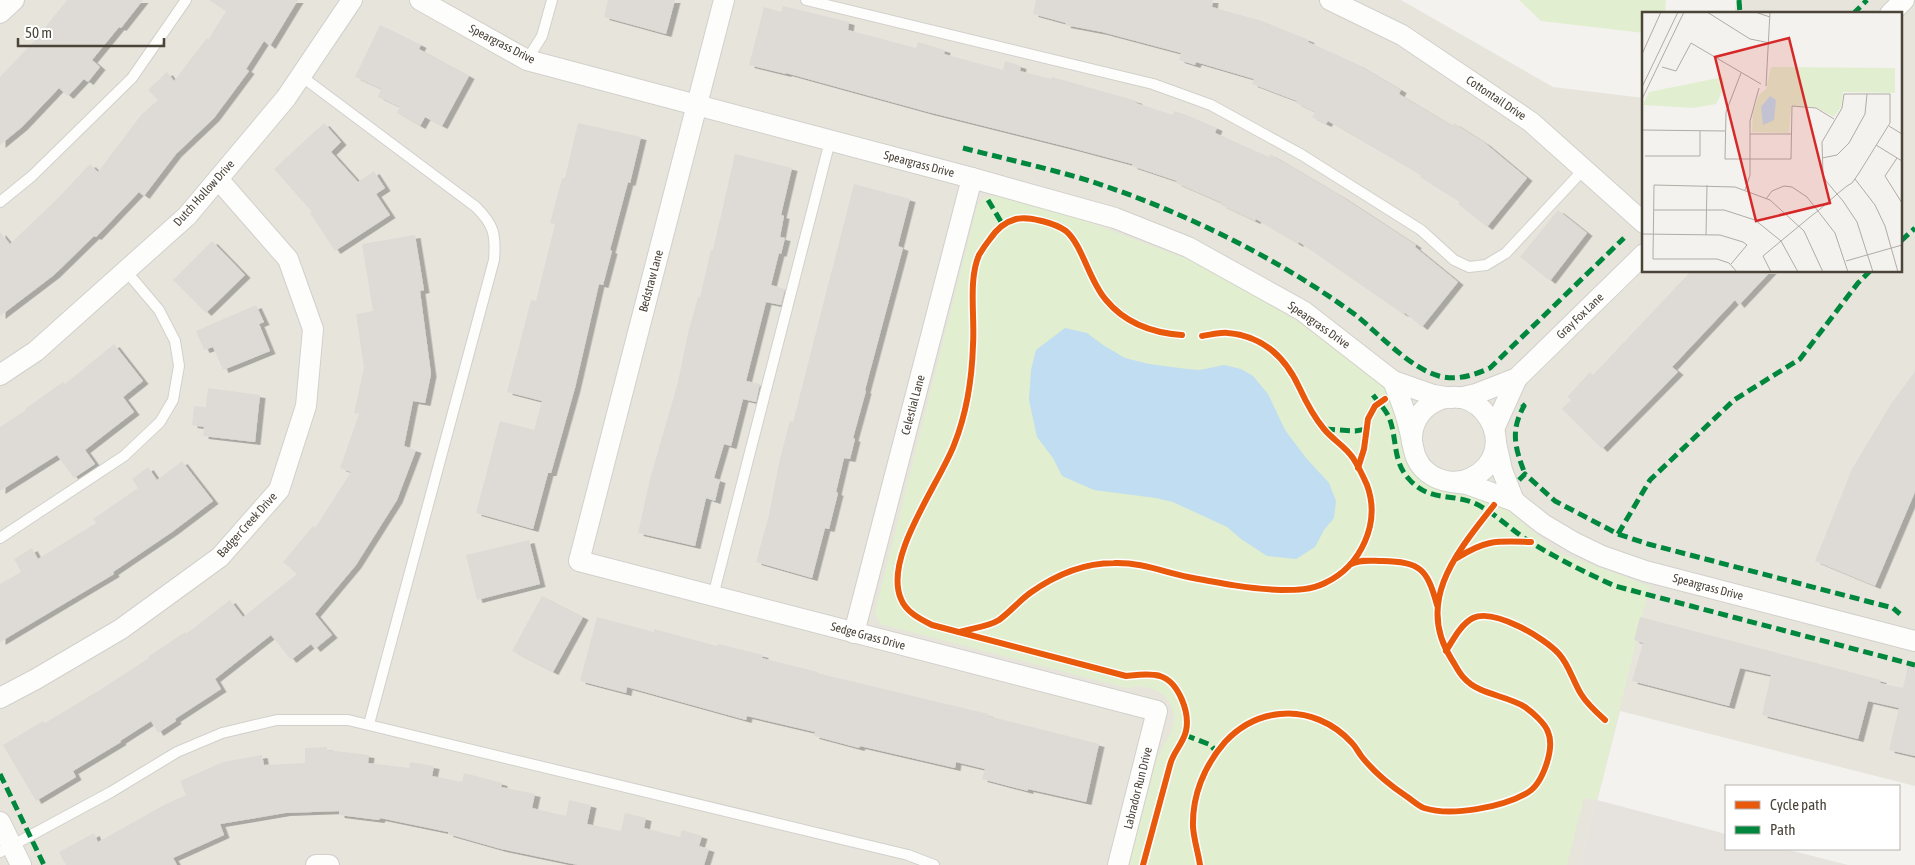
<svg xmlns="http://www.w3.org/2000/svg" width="1915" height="865" font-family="'Asap Condensed',sans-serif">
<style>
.residential{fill:#e7e4dc}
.industrial{fill:#e6e2de}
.green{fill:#e1eecf}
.water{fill:#c0ddf1}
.building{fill:#dedbd6;filter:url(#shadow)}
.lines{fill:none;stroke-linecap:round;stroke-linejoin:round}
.service-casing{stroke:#d2d0cb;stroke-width:12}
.minor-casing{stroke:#d2d0cb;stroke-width:22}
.service{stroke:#fdfdfc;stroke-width:10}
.minor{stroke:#fdfdfc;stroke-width:20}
.quiet{stroke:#00873e;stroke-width:5;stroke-dasharray:10 5;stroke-linecap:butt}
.cycleway-casing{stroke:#fff;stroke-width:9}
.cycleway{stroke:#e8590c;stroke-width:6}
.labels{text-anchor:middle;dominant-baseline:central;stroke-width:4;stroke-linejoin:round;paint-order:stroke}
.street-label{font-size:12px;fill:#4b4439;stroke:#fff}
.inset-road{fill:none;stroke:#b0aca6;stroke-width:1}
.view{fill:#d62828;fill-opacity:0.15;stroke:#d62828;stroke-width:2.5}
.inset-edge{fill:none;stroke:#4b4439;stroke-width:2.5}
</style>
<defs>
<filter id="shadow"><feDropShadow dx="5.5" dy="3" stdDeviation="0" flood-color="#0004"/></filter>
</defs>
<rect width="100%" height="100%" fill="#f4f2ee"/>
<polygon class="residential" points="0,0 1401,0 1553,87 1644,98 1644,271 1901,271 1901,14 1734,14 1737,0 1915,0 1915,786 1620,711 1581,865 0,865"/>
<polygon class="industrial" points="1597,800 1726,834 1726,849 1785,849 1848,865 1581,865"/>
<g class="green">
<polygon points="1519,0 1666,0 1665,14 1644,14 1644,33 1541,21"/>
<path d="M999,194L1083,220L1208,267L1298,321L1376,378L1396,404L1406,451L1510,512L1557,552L1650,586L1597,800L1584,798L1567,865H1129C1135,840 1142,815 1149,790C1152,779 1154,767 1158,757C1163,743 1174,733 1174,718C1173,693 1148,682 1127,688L880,624L875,612L977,207L983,198Z"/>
</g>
<polygon class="water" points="1065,328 1087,333 1103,345 1125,358 1149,364 1187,369 1200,370 1224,365 1241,369 1253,376 1268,394 1285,430 1306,458 1329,483 1336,501 1334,518 1324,530 1315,547 1296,559 1267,556 1241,539 1227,527 1173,502 1156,498 1094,490 1062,476 1053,458 1037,437 1029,400 1031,370 1036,350"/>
<g class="building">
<polygon points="67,0 143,0 121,28 119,27 92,60 100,67 88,82 84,79 68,96 59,88 22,127 0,145 0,77 36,39"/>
<polygon points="209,0 298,0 270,46 264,41 246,69 249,71 214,118 176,154 144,196 139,192 96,237 94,236 54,275 0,316 0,232 10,244 57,199 90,164 98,172 141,115 158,100 148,90 167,72 174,81 207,38 208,40 226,11"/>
<polygon points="608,0 675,0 666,34 604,17"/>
<polygon points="1036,0 1213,0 1212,7 1262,21 1309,40 1308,42 1357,64 1401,90 1399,94 1452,126 1454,123 1485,143 1527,178 1487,227 1458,204 1460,202 1420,177 1421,175 1328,121 1326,124 1312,117 1315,112 1296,103 1297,101 1252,84 1254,79 1196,62 1195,65 1179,60 1181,53 1102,32 1065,25 1066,23 1033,14"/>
<polygon points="783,6 849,22 848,30 916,48 918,42 945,50 944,54 1003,70 1005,61 1021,66 1020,71 1051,79 1052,77 1137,101 1136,103 1173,115 1174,111 1184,114 1217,128 1215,133 1269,157 1270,154 1341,196 1416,245 1415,247 1458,282 1422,327 1405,313 1403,314 1299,242 1298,244 1256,219 1255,221 1221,205 1222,203 1176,183 1177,181 1132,166 1132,164 1072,148 928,112 786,73 786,74 749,65 764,7 781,12"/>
<polygon points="380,25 421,45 419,49 469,76 442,126 425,117 420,126 397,113 400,107 378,97 381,89 355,77"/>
<polygon points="324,123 341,142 331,152 358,182 374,171 385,188 376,194 390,215 335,251 310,213 312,212 274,169"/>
<polygon points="578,123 641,137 630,183 628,182 610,250 612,251 603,285 599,284 575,388 551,473 548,473 533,529 476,513 500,421 534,430 542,401 507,392 531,300 536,301 555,224 550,223 562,178 565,178"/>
<polygon points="735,154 792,168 781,215 784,216 780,237 785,238 781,254 779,253 771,285 785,289 781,305 766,302 746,381 760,384 756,402 743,399 731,446 724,444 714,478 720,480 715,501 706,498 695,546 638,533 650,479 678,382 688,333 698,297 700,297 711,250 713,250"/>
<polygon points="854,184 910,199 898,246 903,248 865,390 866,391 853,438 855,439 850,459 844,458 836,492 838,493 829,529 825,528 812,578 756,562 769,515 780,458 790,421 793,422"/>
<polygon points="1558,210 1587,233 1550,281 1520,257"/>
<polygon points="415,235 424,290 420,291 431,374 425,403 413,401 404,446 416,450 397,500 356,565 315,614 332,635 315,649 311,644 291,660 271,635 215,679 221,689 175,719 176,721 158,733 151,721 120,741 121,742 73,771 76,777 36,801 3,745 43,721 45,723 103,688 149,658 148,657 185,632 186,634 230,600 243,617 297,574 283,562 313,526 315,528 351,472 340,468 359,414 354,413 364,368 356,314 373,311 362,244"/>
<polygon points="212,241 245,275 206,313 173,280"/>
<polygon points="1691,271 1771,271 1739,305 1735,300 1672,367 1678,372 1602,449 1562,409 1571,400 1567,397 1590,372 1593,375"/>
<polygon points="256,305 264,322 259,324 270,351 223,370 213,347 204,350 196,331"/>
<polygon points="114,344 143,381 123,397 134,412 85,450 95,464 74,478 57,455 0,491 0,427 26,410 25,409 63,382 65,384"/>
<polygon points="1915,371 1915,492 1875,586 1815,561 1852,469 1891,404"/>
<polygon points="208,388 260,395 255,442 203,436 204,427 192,425 194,406 206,407"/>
<polygon points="182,461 213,501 172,532 113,572 114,574 0,642 0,584 21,572 14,559 32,548 38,559 96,523 93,519 138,488 132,479 148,467 157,480"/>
<polygon points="529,540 540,584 477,600 466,555"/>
<polygon points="542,596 583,617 553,672 512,651"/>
<polygon points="597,617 654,632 654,629 717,646 718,644 763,655 762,658 818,672 817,673 988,714 988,716 1099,744 1086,802 1028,789 1028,791 982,779 985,769 956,762 955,768 860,746 859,748 814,736 815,732 747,716 746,720 627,687 626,693 580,681"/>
<polygon points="1640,617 1881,680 1880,683 1903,688 1908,665 1915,666 1915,756 1889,750 1899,708 1868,701 1858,739 1762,715 1771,675 1740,668 1729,706 1632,681 1643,643 1634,640"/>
<polygon points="327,747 327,750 369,755 368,763 409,768 410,762 434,766 432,776 462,782 464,773 502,783 501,787 535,794 532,808 566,816 569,800 591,805 587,824 621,831 625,813 646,818 644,828 680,837 682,830 702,836 699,846 709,849 704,865 578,865 501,849 448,834 448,832 380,818 379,820 339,815 339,811 285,813 220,824 224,835 173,858 177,865 66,865 59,852 94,833 98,842 164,805 186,795 180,781 223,762 262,755 264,765 305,763 305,748"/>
</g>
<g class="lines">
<g class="service-casing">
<g id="service">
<polyline points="806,0 1153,84 1211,105 1302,155 1421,230 1454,260 1469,267 1486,265 1506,253 1584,169"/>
<polyline points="527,60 542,36 552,0"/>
<path d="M301,76L476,207C494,225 496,234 494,260L369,724"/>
<polyline points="0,202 32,176 132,78 186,0"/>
<polyline points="0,538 124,456 160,422 173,400 179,366 175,341 159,310 126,271"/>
<polyline points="713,596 830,141"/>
<polyline points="0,852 111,792 177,752 222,733 277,720 348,720 908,855 934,865"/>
</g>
</g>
<g class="minor-casing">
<g id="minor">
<polyline points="420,0 527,60 972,178 1115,218 1188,247 1303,311 1393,381 1433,395 1452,398"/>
<polyline points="724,0 579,561 1157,711 1118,865"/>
<polyline points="1330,0 1402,35 1531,122 1644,223"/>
<polyline points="0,13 14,0"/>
<polyline points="1890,14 1904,0"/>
<polyline points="0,375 36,351 187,216 286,98 352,0"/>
<path d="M1393,381C1399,396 1406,412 1409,428C1414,445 1412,460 1427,472C1439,482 1457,485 1471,478C1527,451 1477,370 1428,406C1417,415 1411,428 1412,443"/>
<polyline points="1459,398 1476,394 1517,378 1644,254"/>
<polyline points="1494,429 1517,378"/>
<polyline points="1496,443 1502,470 1514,501"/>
<polyline points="1452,482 1467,484 1514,501 1543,524 1575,543 1602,556 1645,571 1915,641"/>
<polyline points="854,633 972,178"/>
<polyline points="0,698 36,679 121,629 220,557 279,490 306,406 313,329 288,259 218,179"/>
<polyline points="0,822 21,865"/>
<polyline points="316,865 329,865"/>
</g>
</g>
<use href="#service" class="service"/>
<use href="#minor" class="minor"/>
<g class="quiet">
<polyline points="1739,0 1740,14"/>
<polyline points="1853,14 1867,0"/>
<path d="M963,148C1002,158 1042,167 1080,178C1156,201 1243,241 1310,284C1326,294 1342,305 1357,316C1380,335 1410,368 1439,376C1457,381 1474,375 1490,368L1624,238"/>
<polyline points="988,200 1003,225"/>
<polyline points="1901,241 1915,228"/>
<path d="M1373,395C1379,403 1387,411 1390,420C1397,440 1393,461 1408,478C1428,502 1450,493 1474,503C1494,512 1509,528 1527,540C1556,558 1584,572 1615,586L1915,665"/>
<path d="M1522,404L1524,406C1510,431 1515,448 1525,474"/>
<polyline points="1325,429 1355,431 1367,429"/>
<polyline points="1519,480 1525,474 1555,501 1618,534 1648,544 1893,608 1900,614"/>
<polyline points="1618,534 1650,480 1734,400 1800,359 1858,283 1870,271"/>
<polyline points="1185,735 1211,745 1216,752"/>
<polyline points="0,774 44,865"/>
</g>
<g class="cycleway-casing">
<g id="cycleway">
<polyline points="1358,468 1364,449 1368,419 1375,406 1385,399"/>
<path d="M1457,558C1487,539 1497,541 1531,542"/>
<path d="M1351,564C1361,559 1372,561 1382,561C1420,562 1427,568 1437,605"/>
<path d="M959,632C972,628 988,627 999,620C1010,612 1019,601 1030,593C1054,576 1084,563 1114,563C1140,562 1164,572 1188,577C1219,583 1250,589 1281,590C1297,590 1311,590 1325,583C1361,566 1381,523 1367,485C1363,476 1358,466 1353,458C1345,446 1333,440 1324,429C1313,416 1306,402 1299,387C1285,357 1262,336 1228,333C1220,332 1210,335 1202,336"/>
<path d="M1446,651C1453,640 1461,624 1473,618C1494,608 1545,638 1559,654C1569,665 1573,681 1581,694C1587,704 1596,712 1605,720"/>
<path d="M1143,865C1152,832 1161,798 1170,765C1173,752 1183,744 1186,731C1190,713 1179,682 1160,676C1149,673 1137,675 1126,676L932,625C920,619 906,612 901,599C883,558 939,484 954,445C966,415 972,378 973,345C975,318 968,280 979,255C982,250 986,244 990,239C996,230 1005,222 1016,219C1025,217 1033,219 1042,221C1050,223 1059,226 1066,231C1083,246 1089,281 1106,300C1125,323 1153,333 1182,335"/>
<path d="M1200,865C1198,852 1194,840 1193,827C1192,796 1204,766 1225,742C1240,726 1259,716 1280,714C1307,711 1334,723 1352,743C1356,747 1358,752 1362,757C1374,772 1391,786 1406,796C1412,800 1418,806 1424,808C1452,817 1502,807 1527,793C1543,784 1555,748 1548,732C1545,723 1532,712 1525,707C1506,695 1479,695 1464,678C1459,673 1456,666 1452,660C1414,601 1458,551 1494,505"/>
</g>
</g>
<use href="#cycleway" class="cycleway"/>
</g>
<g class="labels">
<g class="street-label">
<text transform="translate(502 44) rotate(27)">Speargrass Drive</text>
<text transform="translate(1496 98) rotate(34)">Cottontail Drive</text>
<text transform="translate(919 164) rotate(15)">Speargrass Drive</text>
<text transform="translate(204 193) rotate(-48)">Dutch Hollow Drive</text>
<text transform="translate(651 281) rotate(-75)">Bedstraw Lane</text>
<text transform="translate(1580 316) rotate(-44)">Gray Fox Lane</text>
<text transform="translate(1319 325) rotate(35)">Speargrass Drive</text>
<text transform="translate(913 405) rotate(-75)">Celestial Lane</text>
<text transform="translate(247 525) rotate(-48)">Badger Creek Drive</text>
<text transform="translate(1708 587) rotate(15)">Speargrass Drive</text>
<text transform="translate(868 636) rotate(15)">Sedge Grass Drive</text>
<text transform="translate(1138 788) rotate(-76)">Labrador Run Drive</text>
</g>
</g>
<g transform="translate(1642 12)">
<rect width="260" height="260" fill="#f4f2ee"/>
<path d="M129,55L253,56V81L201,80L199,95L192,105L173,95L149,94L147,121L110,120L111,100L117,83L124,77ZM81,65L82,76L74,92L51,96L1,93L7,80Z" fill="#e1eecf"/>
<path d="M128,84L134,88L132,108L121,113L119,95Z" fill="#c0ddf1"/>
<path class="inset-road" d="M65,0L108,27L128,31M113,0L128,5M0,42L19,0M20,55L34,59L49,31L119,72M99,61L84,100L83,147H149L150,94L174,96L192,107M124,74L128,0M0,75L36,0M0,87L42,0M247,114L260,122M0,118L83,119M108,122H150M234,133L260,149M3,144H58V119M180,146L195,143L207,131L223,102L225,82M255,146L243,164L260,191M213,167L233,193L243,214L256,260M103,178L108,163V109L117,76M124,187L130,179L142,174L150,175L165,185L193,221L206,260M12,198H82L113,208L139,229L156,260M0,222L78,223L101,230L105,233L89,252M64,223L65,173M204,249L260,233M95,260L87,251L75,247H11L12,173L93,175L128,188L162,219L181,260M129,260L121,244L139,229L168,205L177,198L186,190L194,183L195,182L205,174L210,171L217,161L248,111V82H202L200,96L180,130L181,163L184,169L190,176L194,181L195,182L201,189L215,210L231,260"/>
<path class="view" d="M147,26L188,191L114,209L73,45Z"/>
<rect width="260" height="260" class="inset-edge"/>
</g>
<rect x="1725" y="785" width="175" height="65" fill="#ffffff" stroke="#b7b4b0"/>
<rect x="1735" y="801" width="25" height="8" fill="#e8590c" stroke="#b7b4b0"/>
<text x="1770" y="810" font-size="15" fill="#4b4439">Cycle path</text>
<rect x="1735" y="826" width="25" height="8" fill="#00873e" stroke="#b7b4b0"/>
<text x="1770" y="835" font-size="15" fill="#4b4439">Path</text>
<path d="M18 38v8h146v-8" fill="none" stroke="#4b4439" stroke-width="2.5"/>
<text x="25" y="38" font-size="15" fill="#4b4439" stroke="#ffffff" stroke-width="4" paint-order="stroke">50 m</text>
</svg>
